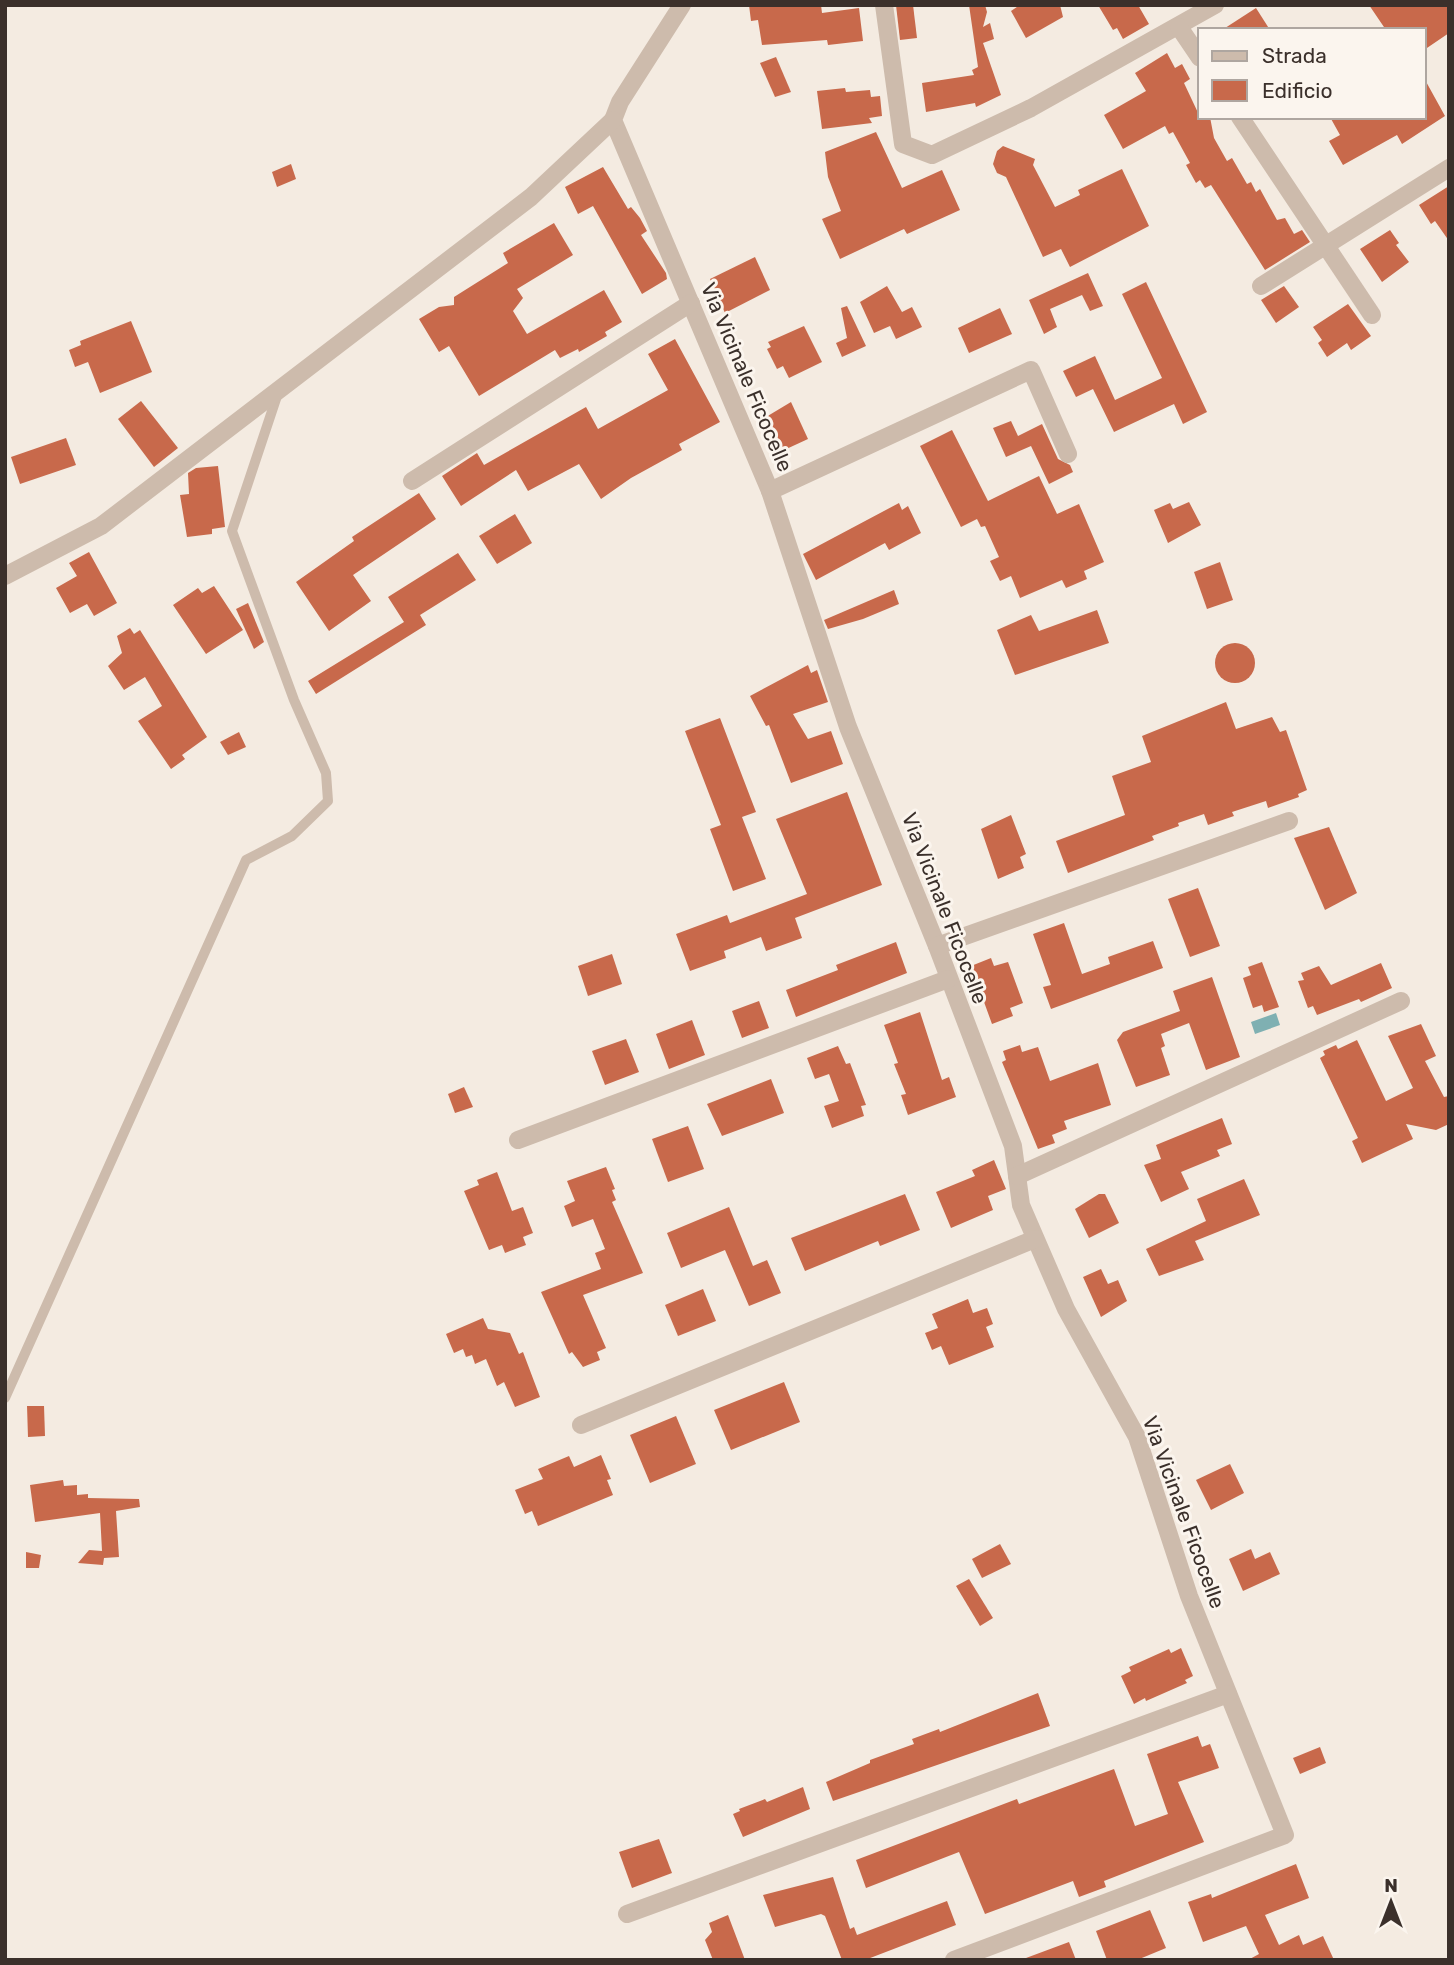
<svg xmlns="http://www.w3.org/2000/svg" width="1454" height="1965" font-family="Rubik,sans-serif">
<style>
.water{fill:#7fb0b2}
.building{fill:#c8694b}
.lines{fill:none;stroke-linecap:round;stroke-linejoin:round}
.service{stroke:#cdbbac;stroke-width:10}
.minor{stroke:#cdbbac;stroke-width:18}
.labels{text-anchor:middle;dominant-baseline:central;stroke-width:6;stroke-linejoin:round;paint-order:stroke}
.street-label{font-size:21px;fill:#3b302b;stroke:#fbf5ee}
</style>
<rect width="100%" height="100%" fill="#f4ebe1"/>
<polygon class="water" points="1276,1013 1280,1025 1255,1034 1251,1022"/>
<g class="building">
<polygon points="749,5 821,5 822,13 859,8 863,41 828,45 827,40 762,45 758,20 751,21"/>
<polygon points="896,5 913,5 917,38 900,40"/>
<polygon points="969,5 985,5 987,12 983,27 990,23 994,39 983,43 1001,95 976,107 975,103 926,112 922,83 974,75 972,70 978,67"/>
<polygon points="1020,5 1060,5 1063,17 1026,38 1011,11"/>
<polygon points="1098,5 1138,5 1149,24 1123,39 1117,28 1113,30"/>
<polygon points="1369,5 1449,5 1449,33 1424,50 1424,30 1386,30"/>
<polygon points="1256,8 1270,30 1222,30"/>
<polygon points="1167,53 1175,68 1182,64 1190,79 1184,83 1200,117 1210,117 1214,138 1227,161 1232,158 1247,184 1251,182 1256,192 1260,189 1277,220 1285,218 1294,234 1302,230 1310,242 1265,270 1211,185 1205,188 1200,180 1196,183 1186,165 1190,163 1173,132 1169,134 1165,126 1123,149 1104,115 1146,91 1135,73"/>
<polygon points="776,57 791,92 775,97 760,63"/>
<polygon points="1424,78 1445,116 1402,144 1397,135 1343,165 1329,141 1340,135 1330,117 1424,117"/>
<polygon points="845,88 846,92 870,90 871,97 880,96 882,116 869,118 872,123 822,129 817,91"/>
<polygon points="876,132 902,188 942,170 960,210 907,234 904,229 840,259 822,219 841,211 828,177 825,152"/>
<polygon points="1003,146 1035,159 1033,165 1055,207 1080,195 1078,190 1122,169 1149,226 1070,267 1061,249 1043,257 1006,177 997,173 993,164 997,151"/>
<polygon points="291,164 296,179 277,187 272,172"/>
<polygon points="603,167 628,209 631,207 640,218 647,231 641,235 666,273 667,279 642,294 593,206 578,214 565,187"/>
<polygon points="1449,186 1449,241 1435,221 1431,224 1419,205"/>
<polygon points="554,223 573,255 517,289 523,298 513,311 527,334 604,290 622,322 605,332 607,336 579,352 578,349 560,358 555,350 479,396 449,346 439,352 419,319 439,307 454,305 454,297 508,263 503,253"/>
<polygon points="1390,230 1399,243 1396,245 1409,262 1382,282 1360,249"/>
<polygon points="755,257 770,290 725,313 710,279"/>
<polygon points="1088,273 1103,306 1090,311 1082,295 1050,309 1057,327 1044,334 1029,300"/>
<polygon points="1146,282 1207,412 1183,424 1174,404 1114,432 1093,389 1076,397 1063,371 1095,356 1115,400 1162,378 1122,294"/>
<polygon points="887,286 902,312 912,307 922,327 896,339 890,326 874,333 860,302"/>
<polygon points="1284,286 1299,307 1276,323 1261,300"/>
<polygon points="1348,304 1371,336 1351,350 1347,343 1327,357 1318,343 1322,340 1313,327"/>
<polygon points="847,306 866,346 842,357 836,343 847,338 841,308"/>
<polygon points="1000,308 1012,334 969,353 958,328"/>
<polygon points="131,321 152,372 100,393 88,362 75,367 69,350 81,345 80,341"/>
<polygon points="804,326 822,362 789,378 783,366 777,369 767,349 771,347 768,342"/>
<polygon points="675,339 720,422 679,444 682,450 631,478 601,499 579,464 528,491 516,470 461,506 442,476 477,453 484,465 586,407 598,429 668,390 648,354"/>
<polygon points="141,401 178,448 154,467 118,419"/>
<polygon points="791,402 808,439 782,451 766,417"/>
<polygon points="1011,421 1018,436 1042,424 1058,459 1070,465 1073,472 1049,484 1031,446 1006,457 993,428"/>
<polygon points="952,430 988,501 1039,476 1057,514 1079,504 1104,562 1084,571 1087,579 1066,588 1062,580 1020,598 1011,576 1000,581 990,561 999,557 985,526 981,527 977,519 961,527 920,446"/>
<polygon points="66,438 76,465 20,484 11,457"/>
<polygon points="218,466 225,527 212,529 212,534 187,537 180,495 189,494 188,473 196,468"/>
<polygon points="419,493 436,519 353,575 371,601 329,631 296,582 354,541 352,537"/>
<polygon points="1189,502 1201,525 1168,543 1154,510 1170,503 1173,509"/>
<polygon points="899,503 902,510 908,506 921,533 889,550 885,543 816,580 803,554"/>
<polygon points="515,514 532,543 497,564 479,536"/>
<polygon points="89,552 117,603 94,616 87,604 70,613 56,588 77,576 69,563"/>
<polygon points="458,553 476,580 420,615 426,625 316,694 308,681 404,622 388,597"/>
<polygon points="1220,562 1233,600 1207,609 1194,572"/>
<polygon points="214,586 243,630 206,654 173,605 198,588 202,593"/>
<polygon points="894,590 899,604 863,619 828,629 824,620"/>
<polygon points="248,603 264,642 254,649 236,609"/>
<polygon points="1097,610 1109,643 1015,675 997,630 1031,615 1039,631"/>
<polygon points="130,628 134,634 140,630 207,737 182,755 185,759 171,769 138,721 162,706 145,677 124,690 108,666 122,653 117,636"/>
<circle cx="1235" cy="663" r="20"/>
<polygon points="808,665 811,673 817,670 828,702 793,714 808,739 831,731 843,764 791,783 769,725 766,726 750,696"/>
<polygon points="1226,702 1236,729 1272,717 1280,732 1286,730 1307,790 1298,794 1299,797 1268,808 1266,801 1232,812 1234,816 1208,825 1204,814 1178,823 1179,826 1152,836 1154,840 1068,873 1056,841 1125,815 1112,776 1151,762 1142,736"/>
<polygon points="720,718 756,812 742,817 766,879 733,891 710,829 721,825 685,731"/>
<polygon points="239,732 246,747 228,755 220,742"/>
<polygon points="847,792 882,885 795,918 802,938 766,951 761,937 724,951 726,958 690,971 676,934 727,915 730,923 807,894 776,819"/>
<polygon points="1011,815 1026,854 1020,857 1024,868 998,879 981,829"/>
<polygon points="1329,827 1357,893 1325,910 1294,838"/>
<polygon points="1198,888 1220,946 1190,957 1168,899"/>
<polygon points="1064,923 1082,974 1110,964 1108,957 1153,941 1163,968 1051,1009 1043,987 1051,985 1033,934"/>
<polygon points="896,942 907,973 796,1017 786,990 838,970 836,965"/>
<polygon points="612,954 622,984 588,996 578,966"/>
<polygon points="991,958 994,966 1008,962 1023,1003 1010,1008 1013,1016 992,1024 971,966"/>
<polygon points="1262,962 1279,1007 1264,1012 1262,1005 1253,1008 1243,978 1251,975 1248,967"/>
<polygon points="1381,963 1392,988 1361,1002 1359,999 1317,1015 1313,1006 1308,1008 1298,981 1304,980 1301,973 1319,966 1331,985"/>
<polygon points="1212,977 1240,1057 1206,1070 1189,1023 1161,1034 1165,1046 1161,1048 1170,1075 1136,1087 1117,1040 1123,1032 1180,1011 1173,991"/>
<polygon points="759,1001 769,1028 742,1038 732,1011"/>
<polygon points="920,1012 942,1080 949,1077 956,1097 908,1115 901,1095 906,1094 894,1064 898,1063 884,1025"/>
<polygon points="692,1020 705,1055 669,1069 656,1034"/>
<polygon points="1421,1024 1436,1056 1425,1061 1444,1097 1449,1096 1449,1124 1436,1130 1406,1124 1413,1139 1362,1163 1352,1141 1358,1138 1320,1058 1325,1055 1323,1051 1336,1045 1338,1049 1357,1040 1386,1101 1413,1088 1388,1036"/>
<polygon points="626,1039 639,1072 605,1085 592,1051"/>
<polygon points="1020,1045 1022,1052 1038,1047 1050,1081 1098,1063 1111,1105 1064,1121 1067,1129 1052,1135 1055,1143 1038,1149 1002,1062 1006,1060 1003,1051"/>
<polygon points="838,1046 846,1064 850,1063 866,1105 861,1106 864,1116 832,1128 824,1106 839,1101 829,1074 815,1079 807,1058"/>
<polygon points="771,1079 784,1113 722,1136 707,1104"/>
<polygon points="464,1087 473,1107 455,1113 448,1094"/>
<polygon points="1222,1118 1232,1144 1217,1150 1220,1156 1181,1172 1189,1189 1161,1202 1144,1165 1161,1159 1156,1145"/>
<polygon points="688,1126 704,1169 668,1182 652,1139"/>
<polygon points="994,1160 1006,1189 988,1196 993,1210 951,1228 936,1192 975,1176 972,1170"/>
<polygon points="606,1167 615,1189 612,1190 616,1200 612,1202 643,1273 583,1295 606,1348 597,1352 600,1360 583,1367 572,1352 569,1354 541,1292 601,1269 595,1253 605,1249 593,1219 572,1227 564,1206 575,1201 567,1181"/>
<polygon points="497,1172 512,1211 523,1207 533,1233 523,1237 526,1245 505,1253 502,1245 489,1250 464,1191 479,1185 477,1180"/>
<polygon points="1244,1179 1260,1215 1195,1241 1204,1260 1159,1276 1146,1249 1206,1221 1197,1199"/>
<polygon points="905,1194 920,1230 880,1246 878,1241 805,1271 791,1238"/>
<polygon points="1099,1194 1105,1194 1119,1223 1089,1238 1075,1209"/>
<polygon points="729,1207 753,1266 767,1260 781,1293 749,1306 725,1250 681,1268 667,1233"/>
<polygon points="1101,1269 1108,1284 1118,1280 1127,1301 1101,1317 1083,1277"/>
<polygon points="703,1289 716,1321 678,1336 665,1305"/>
<polygon points="968,1299 973,1313 987,1308 993,1324 986,1327 994,1347 949,1365 941,1346 932,1350 925,1333 938,1328 932,1314"/>
<polygon points="483,1318 488,1329 510,1333 519,1354 523,1352 540,1397 515,1407 504,1382 497,1386 486,1359 475,1364 472,1355 466,1357 463,1349 454,1353 446,1334"/>
<polygon points="784,1382 800,1422 731,1450 714,1410"/>
<polygon points="27,1406 44,1406 45,1436 28,1437"/>
<polygon points="676,1416 696,1464 650,1483 630,1435"/>
<polygon points="601,1455 611,1479 607,1480 613,1495 538,1526 532,1511 525,1514 515,1490 543,1479 538,1469 569,1456 574,1467"/>
<polygon points="1230,1464 1244,1493 1211,1510 1196,1480"/>
<polygon points="63,1480 64,1486 77,1485 77,1495 88,1494 88,1498 139,1499 140,1507 116,1511 119,1557 104,1558 103,1565 78,1563 89,1550 102,1551 100,1513 35,1522 30,1485"/>
<polygon points="1000,1544 1011,1564 982,1578 972,1559"/>
<polygon points="1251,1549 1255,1559 1270,1552 1280,1574 1243,1591 1229,1559"/>
<polygon points="26,1552 41,1555 39,1568 26,1568"/>
<polygon points="969,1579 993,1618 980,1626 956,1586"/>
<polygon points="1181,1648 1193,1676 1185,1680 1187,1683 1146,1701 1145,1698 1134,1704 1121,1676 1131,1671 1129,1667 1169,1649 1171,1653"/>
<polygon points="1038,1693 1050,1726 833,1801 826,1782 870,1763 870,1760 914,1744 912,1739 939,1729 940,1732"/>
<polygon points="1198,1736 1202,1747 1210,1744 1219,1768 1178,1782 1204,1842 1104,1881 1106,1887 1079,1897 1073,1881 985,1914 959,1852 866,1888 856,1860 1017,1799 1019,1804 1114,1769 1135,1826 1168,1814 1147,1754"/>
<polygon points="1320,1747 1326,1763 1300,1774 1293,1758"/>
<polygon points="803,1787 810,1809 743,1837 733,1814 740,1811 739,1809 765,1799 767,1802"/>
<polygon points="659,1839 672,1873 632,1888 619,1852"/>
<polygon points="1296,1864 1309,1898 1265,1915 1279,1945 1299,1935 1303,1945 1323,1936 1334,1960 1248,1960 1259,1954 1246,1926 1203,1942 1188,1902 1211,1894 1212,1898"/>
<polygon points="833,1877 850,1929 854,1927 857,1935 947,1901 956,1925 865,1960 842,1960 825,1916 821,1914 775,1927 763,1895"/>
<polygon points="1150,1910 1166,1948 1137,1960 1107,1960 1096,1931"/>
<polygon points="728,1915 745,1960 713,1960 705,1940 712,1932 709,1923"/>
<polygon points="1069,1942 1076,1960 1026,1960 1026,1958"/>
</g>
<g class="lines">
<polyline class="service" points="5,1398 246,860 292,836 328,801 326,773 294,700 232,531 278,393"/>
<g class="minor">
<polyline points="682,5 620,102 613,120 770,491 848,727 937,946 1013,1146 1021,1205 1066,1309 1137,1437 1189,1596 1285,1835 954,1960"/>
<polyline points="884,5 903,144 932,155 1031,108 1215,5"/>
<polyline points="1179,27 1200,58"/>
<polyline points="1240,117 1372,315"/>
<polyline points="1261,286 1449,168"/>
<polyline points="412,481 691,303"/>
<polyline points="770,491 1031,370 1068,454"/>
<polyline points="5,576 101,526 531,197 613,120"/>
<polyline points="937,946 1289,821"/>
<polyline points="518,1140 948,979"/>
<polyline points="1017,1176 1401,1001"/>
<polyline points="581,1425 1035,1239"/>
<polyline points="627,1914 1228,1694"/>
</g>
</g>
<g class="labels">
<g class="street-label">
<text transform="translate(747 377) rotate(67)">Via Vicinale Ficocelle</text>
<text transform="translate(945 908) rotate(69)">Via Vicinale Ficocelle</text>
<text transform="translate(1184 1512) rotate(70)">Via Vicinale Ficocelle</text>
</g>
</g>
<rect width="1454" height="1965" fill="none" stroke="#3b302b" stroke-width="14"/>
<rect x="1198" y="28" width="228" height="91" fill="#fbf5ee" stroke="#aea6a0" stroke-width="2"/>
<rect x="1212" y="51" width="35" height="10" fill="#cdbbac" stroke="#aea6a0" stroke-width="2"/>
<text x="1262" y="63" font-size="21" fill="#3b302b">Strada</text>
<rect x="1212" y="80" width="35" height="21" fill="#c8694b" stroke="#aea6a0" stroke-width="2"/>
<text x="1262" y="98" font-size="21" fill="#3b302b">Edificio</text>
<g transform="translate(1391 1902)" stroke="#fbf5ee" stroke-width="5" paint-order="stroke">
<path d="M0-5L12 26L0 18L-12 26Z" fill="#3b302b"/>
<text y="-10" font-size="19" font-weight="bold" text-anchor="middle" fill="#3b302b">N</text>
</g>
</svg>
